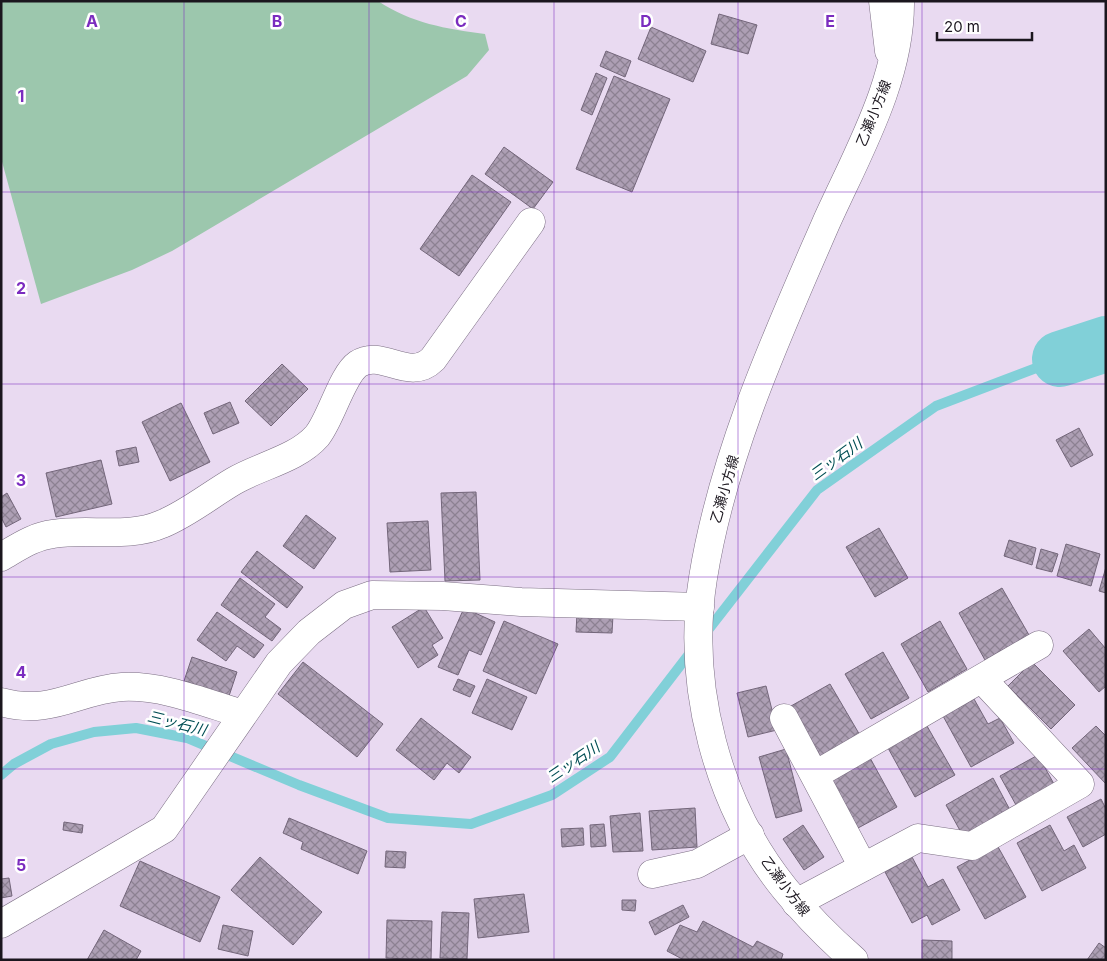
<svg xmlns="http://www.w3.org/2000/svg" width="1107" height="961" font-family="Inter,'Noto Sans JP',sans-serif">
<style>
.park{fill:#9cc7ad}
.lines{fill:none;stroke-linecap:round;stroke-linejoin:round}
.stream{stroke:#81d0d8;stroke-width:10}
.river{stroke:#81d0d8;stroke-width:56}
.building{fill:url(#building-cross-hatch);stroke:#73667a}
.street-casing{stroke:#7c6f84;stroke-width:29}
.secondary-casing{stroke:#7c6f84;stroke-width:29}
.street{stroke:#fff;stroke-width:28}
.secondary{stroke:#fff;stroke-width:28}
.grid{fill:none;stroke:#7b2cbf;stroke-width:1;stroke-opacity:0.55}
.labels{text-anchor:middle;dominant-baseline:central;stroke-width:5;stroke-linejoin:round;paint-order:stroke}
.street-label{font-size:14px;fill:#1b161e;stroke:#fff}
.water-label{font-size:15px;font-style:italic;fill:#024e54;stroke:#fff}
.grid-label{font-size:16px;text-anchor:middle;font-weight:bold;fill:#7b2cbf;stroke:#fff;stroke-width:5;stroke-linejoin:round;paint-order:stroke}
</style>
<defs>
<pattern id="building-cross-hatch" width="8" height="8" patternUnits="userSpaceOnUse" patternTransform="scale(1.25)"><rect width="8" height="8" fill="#ad9fb4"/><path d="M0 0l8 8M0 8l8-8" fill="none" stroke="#8c8192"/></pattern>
</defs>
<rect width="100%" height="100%" fill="#e9daf1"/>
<path class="park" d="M1,1H378C411,23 446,29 485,34L489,50L467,76L172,251L132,270L41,304L1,158Z"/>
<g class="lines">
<g class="stream">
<polyline points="705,634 817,490 936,406 1060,359"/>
<polyline points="1,775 14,764 51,744 94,732 136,728 187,738 299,785 388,818 471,824 552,795 610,757 693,649"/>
</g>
<polyline class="river" points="1060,359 1106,344"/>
</g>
<g class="building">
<polygon points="719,14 757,25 748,54 711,44"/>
<polygon points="651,27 706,51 693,82 638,59"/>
<polygon points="606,51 631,61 625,77 600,66"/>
<polygon points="596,73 607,78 592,115 581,110"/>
<polygon points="614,76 670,99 632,192 576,169"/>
<polygon points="504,147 553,182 533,209 485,174"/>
<polygon points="472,175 511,202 459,276 420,249"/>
<polygon points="282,364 308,389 271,426 245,401"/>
<polygon points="230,402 239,423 213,434 204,413"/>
<polygon points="181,403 210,462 170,481 142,422"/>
<polygon points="1079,428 1093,455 1071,467 1056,440"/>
<polygon points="136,447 139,462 119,466 116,451"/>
<polygon points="101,460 112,504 56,517 46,473"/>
<polygon points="476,492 480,580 445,581 441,493"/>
<polygon points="7,493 21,519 6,527 1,517 1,497"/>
<polygon points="306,515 336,538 314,569 283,546"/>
<polygon points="428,521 431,570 390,572 387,523"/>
<polygon points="879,528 908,578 875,597 846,547"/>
<polygon points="1009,540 1036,548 1032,565 1004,556"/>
<polygon points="1066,544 1100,554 1091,586 1057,576"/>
<polygon points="1041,549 1058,554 1052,572 1036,568"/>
<polygon points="257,551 303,587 287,608 241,572"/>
<polygon points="1106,567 1106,593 1099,591"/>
<polygon points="240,578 275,604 265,617 281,629 272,641 221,605"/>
<polygon points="1002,588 1029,635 985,660 959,613"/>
<polygon points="424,607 443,638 432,645 438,655 418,668 392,627"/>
<polygon points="464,608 495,622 481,655 469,650 458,675 438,667"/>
<polygon points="217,612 264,645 254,658 237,646 226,661 197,640"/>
<polygon points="577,613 613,615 612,633 576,632"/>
<polygon points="504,621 558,644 536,694 483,671"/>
<polygon points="940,621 967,669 928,692 901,644"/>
<polygon points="1089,629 1106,649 1106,686 1099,692 1063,651"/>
<polygon points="883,652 909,698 871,719 845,674"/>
<polygon points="192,657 237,672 229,696 184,681"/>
<polygon points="303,662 383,724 357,757 278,694"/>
<polygon points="1032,662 1075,705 1051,729 1008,686"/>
<polygon points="458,679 475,686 470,697 453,690"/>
<polygon points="487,679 527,697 512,730 472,713"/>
<polygon points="830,684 861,737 822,759 791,706"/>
<polygon points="766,686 777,730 748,737 737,693"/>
<polygon points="974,699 988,724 1000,718 1014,743 971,767 943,716"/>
<polygon points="421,718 471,757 459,773 447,763 434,780 396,750"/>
<polygon points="927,726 955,775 915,797 888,748"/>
<polygon points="1096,726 1106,736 1106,784 1072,748"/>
<polygon points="786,749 802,811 776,818 759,757"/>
<polygon points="1038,755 1054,784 1016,805 1000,776"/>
<polygon points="869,756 897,807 858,828 829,778"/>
<polygon points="993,778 1010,810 963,836 946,805"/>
<polygon points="1101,799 1106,809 1106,834 1083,847 1067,817"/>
<polygon points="695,808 697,847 652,850 649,811"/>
<polygon points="640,813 643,851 613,852 610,816"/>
<polygon points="289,818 367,851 358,874 301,849 303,842 283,833"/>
<polygon points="64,822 83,825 82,833 63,830"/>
<polygon points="604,824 606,846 591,847 590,825"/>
<polygon points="803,825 824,857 804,870 783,839"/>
<polygon points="1050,825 1064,851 1074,845 1086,868 1042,891 1017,843"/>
<polygon points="583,828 584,845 562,847 561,829"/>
<polygon points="997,845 1026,897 985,919 957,867"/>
<polygon points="386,851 406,852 405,868 385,867"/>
<polygon points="260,857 322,912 293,945 231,890"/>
<polygon points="912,857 928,887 943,879 960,910 932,925 927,915 912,923 885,872"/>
<polygon points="140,861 220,897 200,942 120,906"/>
<polygon points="9,878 12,896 1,898 1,879"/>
<polygon points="524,894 529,932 478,938 474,899"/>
<polygon points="622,900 636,900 635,911 622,910"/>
<polygon points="683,905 689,917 655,935 649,922"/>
<polygon points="442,912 469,913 467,959 440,958"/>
<polygon points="387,920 432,921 431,960 386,958"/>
<polygon points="703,921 753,947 757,941 783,954 781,960 684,960 667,951 680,925 697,932"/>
<polygon points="223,925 253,931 248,956 218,949"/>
<polygon points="104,930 141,951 136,960 87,960"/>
<polygon points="922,940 952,941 952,960 922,960"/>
<polygon points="1099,943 1106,948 1106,960 1087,960"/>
</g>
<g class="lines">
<g class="street-casing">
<g id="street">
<polyline points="883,1 889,51"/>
<path d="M1,557C17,548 34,536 53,534C88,528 128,539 162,524C187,514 210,495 234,481C259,466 297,459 317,436C331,419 342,375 358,364C382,348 409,383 433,359L531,222"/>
<path d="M1,702C52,716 77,690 122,687C163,685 203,702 242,714"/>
<polyline points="784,718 863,867"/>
<polyline points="815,775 1039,645"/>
<polyline points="652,874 697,864 750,835"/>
<polyline points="796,903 918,838 972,846 1080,784 982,679"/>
<polyline points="1,924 164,829 279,663 309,632 344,605 372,595 443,596 521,602 700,607"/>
</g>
</g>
<g class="secondary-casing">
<path id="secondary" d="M854,960C829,938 806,915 785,889C717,805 686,685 703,578C723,454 776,338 826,223C857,154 901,79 900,1"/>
</g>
<use href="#street" class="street"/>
<use href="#secondary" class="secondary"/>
</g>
<path class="grid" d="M184,1V960M369,1V960M554,1V960M738,1V960M922,1V960M1,192H1106M1,384H1106M1,577H1106M1,769H1106"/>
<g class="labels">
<g class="street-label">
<text transform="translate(873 113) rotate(-68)">乙瀬小方線</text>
<text transform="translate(724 489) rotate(-74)">乙瀬小方線</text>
<text transform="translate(786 886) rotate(53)">乙瀬小方線</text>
</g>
<g class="water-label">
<text transform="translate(836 459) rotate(-36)">三ッ石川</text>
<text transform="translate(177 723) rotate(14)">三ッ石川</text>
<text transform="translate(573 762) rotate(-34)">三ッ石川</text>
</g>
</g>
<g class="grid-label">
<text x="92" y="27">A</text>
<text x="277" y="27">B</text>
<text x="461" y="27">C</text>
<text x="646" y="27">D</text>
<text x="830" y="27">E</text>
<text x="21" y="102">1</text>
<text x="21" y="294">2</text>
<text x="21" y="486">3</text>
<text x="21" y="678">4</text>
<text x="21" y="871">5</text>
</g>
<rect width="1107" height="961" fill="none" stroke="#1b161e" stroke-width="5"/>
<path d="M937 32v8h95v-8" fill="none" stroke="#1b161e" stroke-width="2.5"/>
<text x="944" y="32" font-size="15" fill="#1b161e" stroke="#ffffff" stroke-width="4" paint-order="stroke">20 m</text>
</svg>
